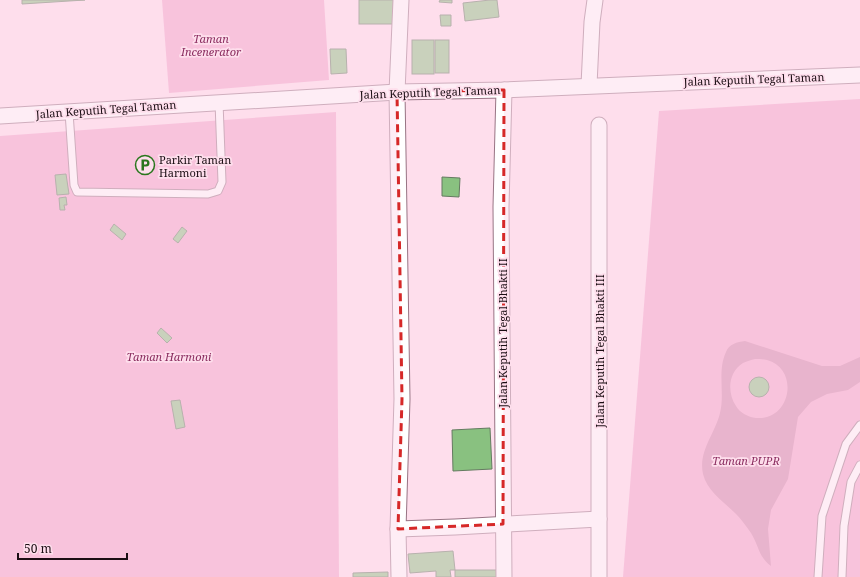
<svg xmlns="http://www.w3.org/2000/svg" width="860" height="577" font-family="'Noto Serif',serif">
<style>
.green{fill:#f2a3c8}
.water{fill:#cf80a6;fill-rule:evenodd}
.building{fill:#89c180;stroke:#647b60}
.lines{fill:none;stroke-linecap:round;stroke-linejoin:round}
.service-casing{stroke:#987484;stroke-width:9}
.minor-casing{stroke:#987484;stroke-width:17}
.service{stroke:#fff;stroke-width:7}
.minor{stroke:#fff;stroke-width:15}
.marked{fill:none;stroke:#d62828;stroke-width:3;stroke-dasharray:8 5;stroke-linejoin:round}
.labels{text-anchor:middle;dominant-baseline:central;stroke-width:3.5;stroke-linejoin:round;paint-order:stroke}
.park-label{font-size:11px;font-style:italic;fill:#8a2c5f;stroke:#fedeec}
.street-label{font-size:11px;fill:#1b0e14;stroke:#fedeec}
.poi-label{font-size:11px;fill:#1b0e14;stroke:#fedeec;text-anchor:start}
</style>
<rect width="100%" height="100%" fill="#fedeec"/>
<g class="green">
<polygon points="162,0 324,0 329,80 169,93"/>
<polygon points="860,99 860,577 623,577 659,111"/>
<polygon points="336,112 339,577 0,577 0,136"/>
</g>
<path class="water" d="M745,341L822,366H840L860,357V382L848,390L827,394L811,402L798,417L788,479L771,510L768,529L771,566C758,556 759,546 751,533C746,526 741,519 736,514C724,502 707,491 703,474C698,451 715,434 720,413C725,394 717,371 726,352C729,344 737,342 745,341ZM755,359C759,359 763,359 767,360C800,369 791,421 756,418C748,417 740,413 736,406C727,393 728,372 743,363C747,361 751,360 755,359Z"/>
<g class="building">
<polygon points="22,0 85,0 22,4"/>
<rect x="359" y="0" width="36" height="24"/>
<polygon points="440,0 452,0 452,3 439,2"/>
<polygon points="490,0 497,0 499,17 465,21 463,3"/>
<polygon points="440,15 451,15 451,26 441,26"/>
<rect x="412" y="40" width="22" height="34"/>
<rect x="435" y="40" width="14" height="33"/>
<polygon points="330,49 346,49 347,73 331,74"/>
<polygon points="66,174 69,194 57,195 55,175"/>
<polygon points="442,177 460,178 459,197 442,196"/>
<polygon points="66,197 67,205 64,205 65,210 60,210 59,198"/>
<polygon points="114,224 126,234 122,240 110,230"/>
<polygon points="182,227 187,231 178,243 173,239"/>
<polygon points="161,328 172,338 167,343 157,333"/>
<circle cx="759" cy="387" r="10"/>
<polygon points="180,400 185,427 176,429 171,401"/>
<polygon points="490,428 492,469 453,471 452,430"/>
<polygon points="453,551 455,570 450,570 451,577 436,577 436,571 410,573 408,554"/>
<rect x="455" y="570" width="42" height="7"/>
<polygon points="388,572 388,577 353,577 353,573"/>
</g>
<g class="lines">
<g class="service-casing">
<g id="service">
<polyline points="69,112 74,185 77,192 208,194 218,191 222,182 219,102"/>
<polyline points="818,577 822,516 846,444 860,425"/>
<polyline points="842,577 844,526 851,482 860,465"/>
</g>
</g>
<g class="minor-casing">
<g id="minor">
<polyline points="589,85 592,22 595,0"/>
<polyline points="504,90 501,207 504,577"/>
<polyline points="0,116 397,92 504,90 860,75"/>
<polyline points="398,529 455,527 599,519"/>
<polyline points="399,577 398,529 402,399 397,92 401,0"/>
<polyline points="599,577 599,125"/>
</g>
</g>
<use href="#service" class="service"/>
<use href="#minor" class="minor"/>
</g>
<path d="M0 0H860V577H0ZM504,90L503,524L398,529L402,399L397,92Z" fill="#fedeec" fill-opacity=".55" fill-rule="evenodd"/>
<path class="marked" d="M504,90L503,524L398,529L402,399L397,92Z"/>
<defs>
<g id="parking-ring" transform="scale(1)"><circle r="9.5" fill="#fedeec" stroke="#2a761d" stroke-width="1.5"/><path d="M-3.5-5.5H1a3.5 3.5 0 0 1 0 7H-1V5.5H-3.5ZM-1-3.4V-.6H.8a1.4 1.4 0 0 0 0-2.8Z" fill="#2a761d"/></g>
</defs>
<g fill-rule="evenodd">
<use href="#parking-ring" x="145" y="165"/>
</g>
<g class="labels">
<g class="park-label">
<text x="211" y="38">Taman<tspan x="211" dy="13">Incenerator</tspan></text>
<text x="169" y="356">Taman Harmoni</text>
<text x="746" y="460">Taman PUPR</text>
</g>
<g class="street-label">
<text transform="translate(754 79) rotate(-2)">Jalan Keputih Tegal Taman</text>
<text transform="translate(430 92) rotate(-2)">Jalan Keputih Tegal Taman</text>
<text transform="translate(106 109) rotate(-4)">Jalan Keputih Tegal Taman</text>
<text transform="translate(502 333) rotate(-90)">Jalan Keputih Tegal Bhakti II</text>
<text transform="translate(599 351) rotate(-90)">Jalan Keputih Tegal Bhakti III</text>
</g>
<g class="poi-label">
<text x="159" y="159">Parkir Taman<tspan x="159" dy="13">Harmoni</tspan></text>
</g>
</g>
<path d="M18 553v6h109v-6" fill="none" stroke="#1b0e14" stroke-width="2"/>
<text x="24" y="553" font-size="12" fill="#1b0e14" stroke="#fedeec" stroke-width="3" paint-order="stroke">50 m</text>
</svg>
